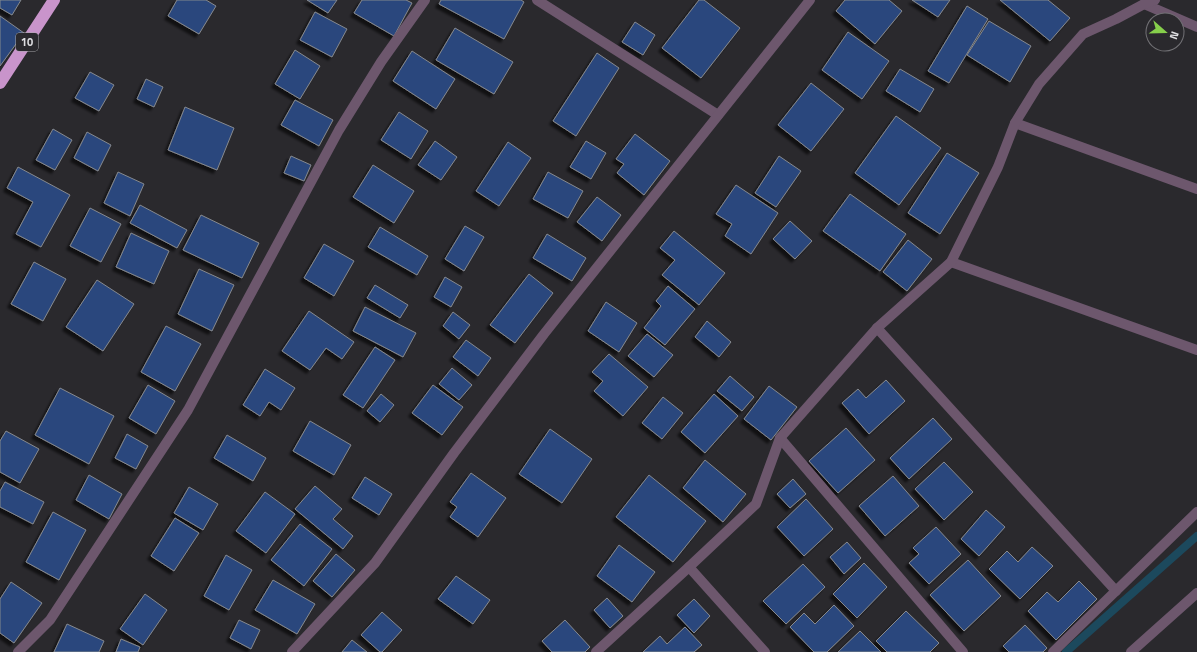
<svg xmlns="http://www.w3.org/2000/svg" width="1197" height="652" font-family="'Titillium Web',sans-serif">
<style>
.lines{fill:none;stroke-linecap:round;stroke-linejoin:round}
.stream{stroke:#1c495d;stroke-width:8}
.building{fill:#29477d;stroke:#86898e;filter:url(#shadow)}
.street{stroke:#6d576d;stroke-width:10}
.highway{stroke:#c994cb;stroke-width:12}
.labels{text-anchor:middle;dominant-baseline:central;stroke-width:3;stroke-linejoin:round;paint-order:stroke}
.shield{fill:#2a292d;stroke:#a8a8ab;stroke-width:1}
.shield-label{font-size:11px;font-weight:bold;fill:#dedee1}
</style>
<defs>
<filter id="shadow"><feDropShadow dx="-3.5" dy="3.5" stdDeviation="1" flood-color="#0009"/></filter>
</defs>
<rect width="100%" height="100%" fill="#2a292d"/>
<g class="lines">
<polyline class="stream" points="1066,652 1197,536"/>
</g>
<g class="building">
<polygon points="0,0 21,0 12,15 0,8"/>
<polygon points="177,0 206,0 216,6 199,34 168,16"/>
<polygon points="307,0 337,0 328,13"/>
<polygon points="362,0 406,0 412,3 394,36 354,13"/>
<polygon points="441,0 521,0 524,2 504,39 439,4"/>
<polygon points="699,0 704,0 740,28 701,78 662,48"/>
<polygon points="845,0 889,0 902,11 875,44 836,11"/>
<polygon points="912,0 950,0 938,17"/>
<polygon points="1000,0 1048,0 1070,18 1050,41"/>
<polygon points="967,6 988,19 949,83 928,71"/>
<polygon points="315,12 347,29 332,57 300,40"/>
<polygon points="0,16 24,33 0,66"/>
<polygon points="989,21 1031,46 1010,82 967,55"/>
<polygon points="635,22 655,35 643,55 622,42"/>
<polygon points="455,28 513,62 494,94 436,60"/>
<polygon points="848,32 889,61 862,99 822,70"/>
<polygon points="295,50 320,66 300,99 275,84"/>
<polygon points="412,51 455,79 436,109 393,81"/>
<polygon points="597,53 619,68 576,136 553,121"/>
<polygon points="900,69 934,89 920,112 886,91"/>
<polygon points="90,72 114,85 99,111 75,98"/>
<polygon points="146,79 163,87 154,107 137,99"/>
<polygon points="811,83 844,109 811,151 778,125"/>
<polygon points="295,100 333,120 319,146 281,125"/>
<polygon points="185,107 234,128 217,170 168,150"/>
<polygon points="399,112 428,131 411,159 381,140"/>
<polygon points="896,116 941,148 899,205 855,173"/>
<polygon points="53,129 72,140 55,170 36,160"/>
<polygon points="87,132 111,145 98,171 74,158"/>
<polygon points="635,134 670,161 644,195 617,173 624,164 616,159"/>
<polygon points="435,141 457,157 441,180 418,165"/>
<polygon points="586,141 606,153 591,179 570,167"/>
<polygon points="508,142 531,158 499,206 476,191"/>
<polygon points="947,153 979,173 940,234 908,213"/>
<polygon points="291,156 311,165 304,181 284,173"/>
<polygon points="779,156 801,171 776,207 755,193"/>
<polygon points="373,165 414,191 394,223 353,197"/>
<polygon points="18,167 70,195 41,247 16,234 33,202 7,188"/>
<polygon points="118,172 144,184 130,216 104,203"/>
<polygon points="548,172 583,191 568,218 533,199"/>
<polygon points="736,185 778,213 751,254 725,236 732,224 716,214"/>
<polygon points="850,194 906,234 880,271 823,231"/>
<polygon points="597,197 621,215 602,241 577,222"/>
<polygon points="140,205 187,230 177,248 130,223"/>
<polygon points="90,208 121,224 101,262 70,246"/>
<polygon points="201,215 259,243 242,278 183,250"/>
<polygon points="790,221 812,241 795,259 773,239"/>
<polygon points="465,226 484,237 464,271 445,259"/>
<polygon points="380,227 428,256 417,275 368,247"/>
<polygon points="674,231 725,273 699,305 662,275 675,260 660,248"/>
<polygon points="131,233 169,251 154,284 116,267"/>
<polygon points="547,234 586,258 572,281 533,258"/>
<polygon points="908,240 932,259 907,291 883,272"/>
<polygon points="324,244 354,261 334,296 304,278"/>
<polygon points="34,262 66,279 43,321 11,304"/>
<polygon points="199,269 234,285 212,331 178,314"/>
<polygon points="529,274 553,293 515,343 490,325"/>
<polygon points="445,277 462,287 451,307 434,297"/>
<polygon points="97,280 134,304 103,351 66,327"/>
<polygon points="375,285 408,305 400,318 367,298"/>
<polygon points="668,286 695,309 665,345 644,328 661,306 656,301"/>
<polygon points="606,302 637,323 619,352 588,331"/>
<polygon points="365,307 416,333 403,357 353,331"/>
<polygon points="309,311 354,342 342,359 326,348 310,370 282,351"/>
<polygon points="453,312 470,325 459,339 443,326"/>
<polygon points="707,321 731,342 719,357 695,337"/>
<polygon points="166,326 201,344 175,391 141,372"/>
<polygon points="647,334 673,355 654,377 628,356"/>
<polygon points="466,340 491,358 478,376 453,357"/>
<polygon points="375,347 395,360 363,408 343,395"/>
<polygon points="609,354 648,387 623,416 594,391 603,381 592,372"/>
<polygon points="452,368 472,385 459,400 439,384"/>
<polygon points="265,369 295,388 281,410 269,402 260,416 243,405"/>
<polygon points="730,376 754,397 742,411 717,391"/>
<polygon points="886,380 905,401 869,434 842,403 858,389 866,398"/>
<polygon points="148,385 175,401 156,434 129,418"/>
<polygon points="433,385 463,407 442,435 412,413"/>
<polygon points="769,386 797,407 771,440 744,419"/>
<polygon points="60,388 114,416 89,464 35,435"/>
<polygon points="381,394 394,405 380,422 367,411"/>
<polygon points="714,394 738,416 705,453 681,432"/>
<polygon points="663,397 683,413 662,439 642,423"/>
<polygon points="933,418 952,439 909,479 890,458"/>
<polygon points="310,421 351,445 334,475 293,451"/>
<polygon points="846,428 875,460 838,493 809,461"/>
<polygon points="550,429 592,459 562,503 519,474"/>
<polygon points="6,431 39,449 20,483 0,472 0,441"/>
<polygon points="127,434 148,446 136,469 115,458"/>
<polygon points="227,435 266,458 253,481 214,458"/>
<polygon points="705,460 746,494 723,522 683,488"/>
<polygon points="944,462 973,492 944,520 915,489"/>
<polygon points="471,473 506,498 478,537 450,517 457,507 450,502"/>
<polygon points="89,475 122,494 109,519 76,500"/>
<polygon points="649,475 706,521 673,562 616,517"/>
<polygon points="893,476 919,506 885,536 859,506"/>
<polygon points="365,477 392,494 379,515 352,498"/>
<polygon points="793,479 806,494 790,508 777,494"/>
<polygon points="5,482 44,502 33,524 0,507 0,491"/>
<polygon points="315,486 342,509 333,519 353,536 343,549 295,509"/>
<polygon points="189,487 218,504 203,530 174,513"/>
<polygon points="265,492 295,514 266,553 236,531"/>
<polygon points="806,499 833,529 804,556 777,527"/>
<polygon points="986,510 1005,527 979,556 961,539"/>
<polygon points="53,512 86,530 59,580 26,562"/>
<polygon points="175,518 199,533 174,571 151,556"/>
<polygon points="300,524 332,549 304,586 271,560"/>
<polygon points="936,527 961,554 929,584 909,563 919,554 913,548"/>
<polygon points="847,542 861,558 844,574 830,557"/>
<polygon points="619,545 655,572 632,602 597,576"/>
<polygon points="1032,547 1053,566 1020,599 989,569 1007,551 1018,562"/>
<polygon points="336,554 355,570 332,597 313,581"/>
<polygon points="226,555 252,570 229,610 204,596"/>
<polygon points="968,560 1001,596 964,631 930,595"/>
<polygon points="864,563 887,587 857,618 833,594"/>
<polygon points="803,564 825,587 786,624 763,601"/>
<polygon points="456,576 490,600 473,624 438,599"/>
<polygon points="273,580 315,604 297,634 255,610"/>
<polygon points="1079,581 1097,599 1056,640 1028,611 1047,592 1058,602"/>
<polygon points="11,582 42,603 14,643 0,633 0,599"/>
<polygon points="145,594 167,610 143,645 120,629"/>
<polygon points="607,598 623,616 610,628 594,610"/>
<polygon points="694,599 710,616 694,633 677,615"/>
<polygon points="834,605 854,626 827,652 814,652 790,627 804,613 815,624"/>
<polygon points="906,611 939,643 930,652 887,652 876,641"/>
<polygon points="382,612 402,630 382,652 380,652 361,635"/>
<polygon points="239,620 260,630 251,649 230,638"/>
<polygon points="565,620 590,647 585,652 552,652 542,641"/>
<polygon points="67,624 104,641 99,652 54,652"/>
<polygon points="1025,625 1047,648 1043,652 1009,652 1003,646"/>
<polygon points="685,627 702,645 694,652 643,652 660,636 667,644"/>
<polygon points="860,631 881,652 838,652"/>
<polygon points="121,639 140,647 138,652 116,652"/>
<polygon points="352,640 367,652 342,652"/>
</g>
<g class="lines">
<g class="street">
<polyline points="537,0 718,115"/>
<polyline points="1144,4 1197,27"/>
<polyline points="1015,123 1197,189"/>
<polyline points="951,262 1197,350"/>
<polyline points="877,328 1116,591"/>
<polyline points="780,438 963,652"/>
<polyline points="689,567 765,652"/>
<polyline points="18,652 50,620 188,410 339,130 381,62 425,0"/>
<polyline points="292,652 375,563 454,453 544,334 810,0"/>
<polyline points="596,652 689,567 756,504 780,438 877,328 951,262 998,167 1015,123 1039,84 1083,34 1116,19 1144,4 1155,0"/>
<polyline points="1053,652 1197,512"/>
<polyline points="1131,652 1197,593"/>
</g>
<polyline class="highway" points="0,83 54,0"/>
</g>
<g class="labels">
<rect class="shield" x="16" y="33" width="22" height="18" rx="3"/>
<g class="shield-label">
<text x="27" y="42">10</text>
</g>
</g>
<g transform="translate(1165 32) rotate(110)"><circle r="19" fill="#2a292d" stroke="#727175"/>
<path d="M0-3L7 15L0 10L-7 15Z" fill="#86cf4b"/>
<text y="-6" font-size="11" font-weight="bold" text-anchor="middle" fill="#dedee1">N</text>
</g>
</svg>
